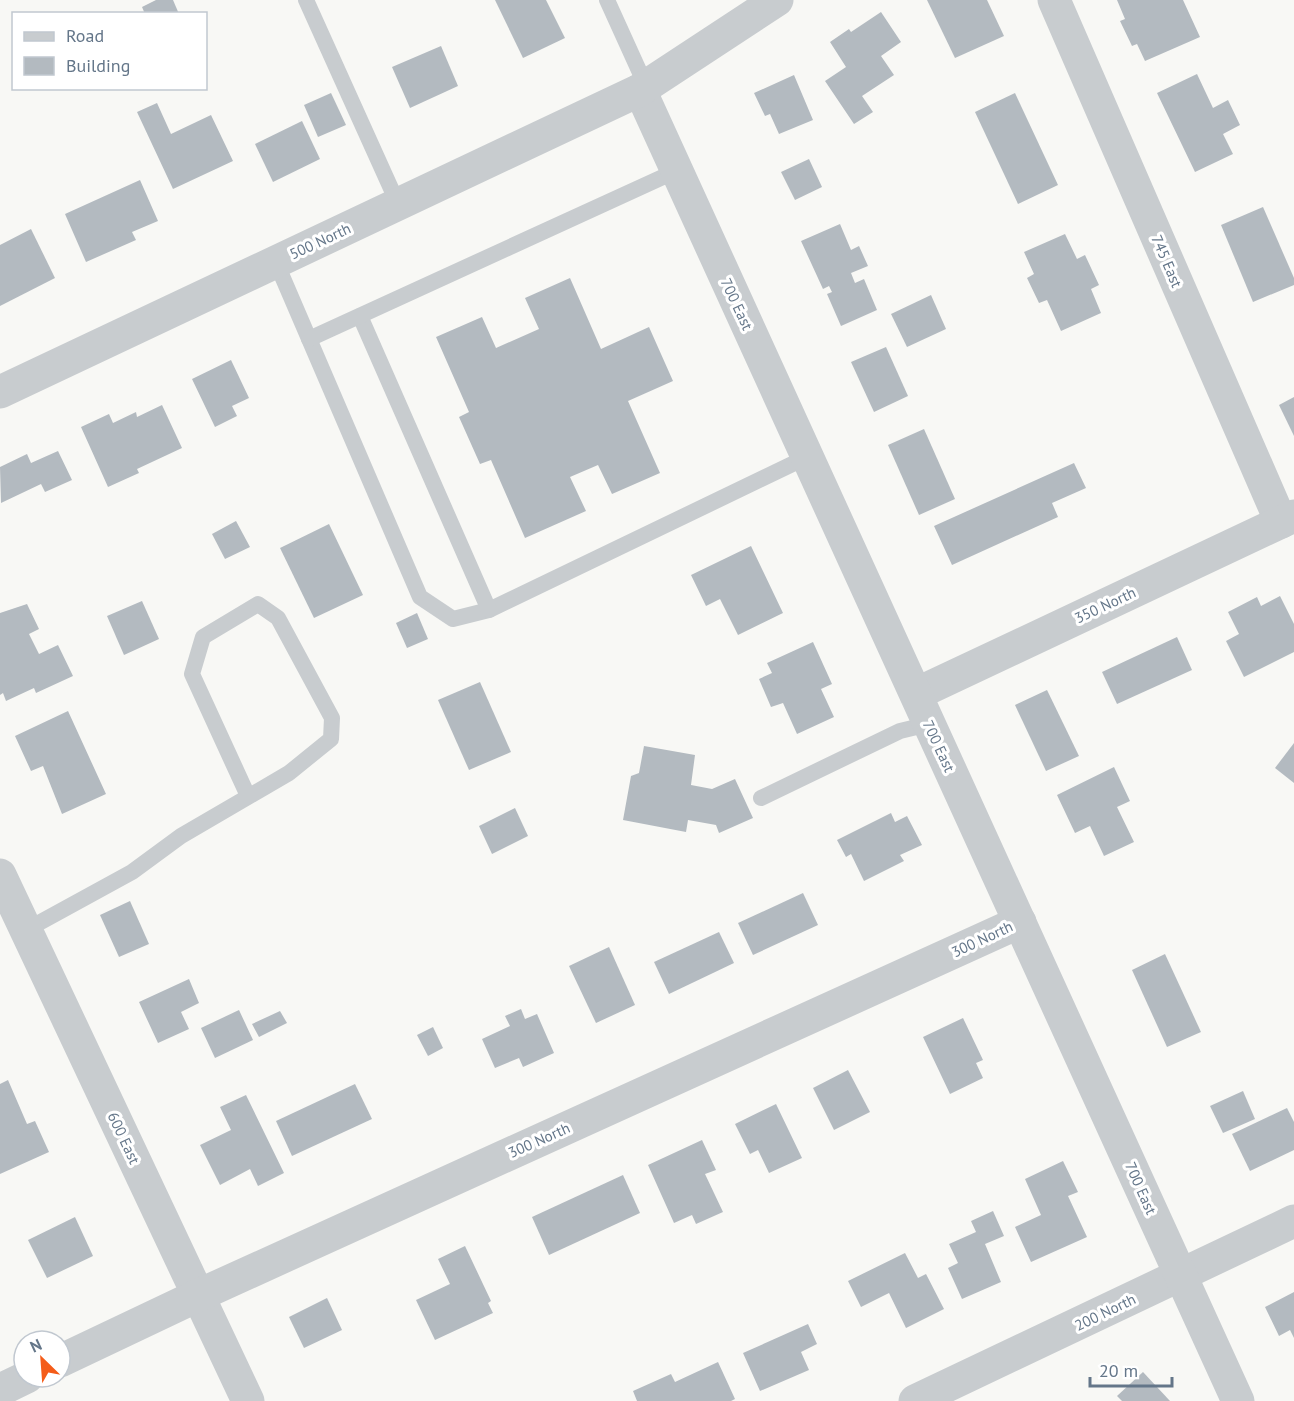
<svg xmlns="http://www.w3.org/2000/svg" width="1294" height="1401" font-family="'PT Sans',sans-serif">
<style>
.building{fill:#b3bac0}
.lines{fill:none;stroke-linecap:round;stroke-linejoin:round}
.service{stroke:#c8cccf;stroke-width:16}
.minor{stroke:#c8cccf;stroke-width:33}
.tertiary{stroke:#c8cccf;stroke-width:33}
.labels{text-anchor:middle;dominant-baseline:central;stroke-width:6;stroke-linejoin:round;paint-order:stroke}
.street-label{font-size:15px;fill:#647689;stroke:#fff}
</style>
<rect width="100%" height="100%" fill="#f8f8f5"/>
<g class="building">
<polygon points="156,0 173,0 179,14 145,14 142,7"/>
<polygon points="495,0 546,0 565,38 523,58"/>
<polygon points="927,0 987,0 1004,36 955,58"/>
<polygon points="1117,0 1183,0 1200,37 1145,61 1137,44 1132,46 1120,21 1125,19"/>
<polygon points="881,12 901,42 881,56 894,75 862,96 873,112 854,124 825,81 846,67 830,42 849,29 851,32"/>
<polygon points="441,46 458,86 410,108 392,67"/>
<polygon points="1197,74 1213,108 1228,100 1240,125 1223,134 1233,154 1195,172 1157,93"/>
<polygon points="794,75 813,120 779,134 770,114 765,116 754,93"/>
<polygon points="331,93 346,125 318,137 304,105"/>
<polygon points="1015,93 1058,185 1018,204 975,112"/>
<polygon points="157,103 171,134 211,115 233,161 173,189 137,112"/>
<polygon points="302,121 320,159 273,182 255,144"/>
<polygon points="809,159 822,187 795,200 781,172"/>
<polygon points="140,180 158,221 132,232 136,240 86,262 65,214"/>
<polygon points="1263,207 1294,278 1294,285 1253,302 1221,225"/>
<polygon points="840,224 851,250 859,246 868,266 851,273 855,283 864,279 877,310 841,326 827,294 832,292 829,286 823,289 801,241"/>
<polygon points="31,229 55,278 0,306 0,245"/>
<polygon points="1065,234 1077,259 1085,255 1099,285 1091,289 1101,313 1061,331 1047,300 1039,303 1027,278 1034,274 1024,252"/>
<polygon points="570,278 601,349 649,327 673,381 628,401 660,473 612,494 598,465 570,477 586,511 525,538 491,460 480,464 459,417 469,412 436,337 482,317 496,348 539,329 525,298"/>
<polygon points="931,295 946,329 907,347 891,314"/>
<polygon points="886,347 908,396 874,412 851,362"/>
<polygon points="231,360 249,398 232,406 237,416 215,427 192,379"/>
<polygon points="1294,397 1294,436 1279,405"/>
<polygon points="162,405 182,448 137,469 139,473 108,487 81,427 109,414 113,423 136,412 137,417"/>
<polygon points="924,429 955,499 919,515 888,445"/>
<polygon points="58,451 72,480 45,492 41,484 1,503 0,467 27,454 31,463"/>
<polygon points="1074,463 1086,488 1052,503 1058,517 952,565 934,526"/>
<polygon points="236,521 250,547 225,559 212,534"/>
<polygon points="329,524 363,595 314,618 280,548"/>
<polygon points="751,546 783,613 738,635 720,599 706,606 691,575"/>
<polygon points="1280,596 1294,624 1294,652 1244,677 1226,641 1239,634 1228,612 1257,597 1261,606"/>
<polygon points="142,601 159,639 124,655 107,616"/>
<polygon points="27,604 39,629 29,634 39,654 58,645 73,676 36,693 34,688 6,701 3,693 0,695 0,613"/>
<polygon points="417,613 428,639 407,648 396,623"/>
<polygon points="1177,637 1192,670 1117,704 1102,672"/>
<polygon points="813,642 832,684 821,689 834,717 797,734 783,703 771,707 759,679 772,673 767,663"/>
<polygon points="480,682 511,752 469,770 438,700"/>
<polygon points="1047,690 1079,756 1046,771 1015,705"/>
<polygon points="68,711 106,794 62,814 43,766 31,771 15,736"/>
<polygon points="1294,743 1294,783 1275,768"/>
<polygon points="644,746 695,755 691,785 712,789 735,779 753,818 719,833 716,825 688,820 686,832 623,820 631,776 639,773"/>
<polygon points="1114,767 1130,801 1117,807 1134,842 1104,856 1090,826 1075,833 1057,795"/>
<polygon points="515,808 528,836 492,854 479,826"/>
<polygon points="891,813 895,822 907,816 922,845 900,855 904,861 864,881 851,854 846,857 837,840"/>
<polygon points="803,893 818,925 753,955 738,923"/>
<polygon points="130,901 149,944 119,957 100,915"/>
<polygon points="719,932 734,963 669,994 654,962"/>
<polygon points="609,947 635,1005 596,1023 569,966"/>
<polygon points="1165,954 1201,1032 1167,1047 1132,970"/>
<polygon points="189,979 199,1003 181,1012 189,1029 158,1043 139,1002"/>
<polygon points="521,1009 525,1019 537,1014 554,1053 523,1067 519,1058 495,1068 482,1039 510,1026 505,1016"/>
<polygon points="239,1010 253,1040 215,1058 201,1028"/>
<polygon points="280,1011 287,1023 259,1037 252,1024"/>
<polygon points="963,1018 983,1060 976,1063 983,1078 950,1094 923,1037"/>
<polygon points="433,1027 443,1048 428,1056 417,1035"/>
<polygon points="848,1070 870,1112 834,1130 813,1088"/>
<polygon points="8,1080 27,1124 35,1121 49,1152 0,1174 0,1084"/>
<polygon points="355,1084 372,1119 292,1156 276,1121"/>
<polygon points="1243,1091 1255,1119 1223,1133 1210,1106"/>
<polygon points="246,1095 284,1173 258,1186 250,1169 220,1185 200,1145 231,1130 220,1107"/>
<polygon points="776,1104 802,1158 769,1173 758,1150 750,1154 735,1124"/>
<polygon points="1287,1108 1294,1122 1294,1150 1250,1171 1232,1134"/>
<polygon points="702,1140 716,1170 705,1174 723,1212 696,1224 692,1215 674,1223 648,1165"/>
<polygon points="1063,1161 1078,1192 1068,1196 1087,1237 1031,1262 1015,1227 1041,1215 1025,1179"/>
<polygon points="623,1175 640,1213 549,1255 532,1217"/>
<polygon points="993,1211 1004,1236 985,1244 1001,1282 962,1299 948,1268 958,1263 949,1244 976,1232 971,1221"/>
<polygon points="75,1217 93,1256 47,1278 28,1240"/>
<polygon points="465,1246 491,1301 488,1303 493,1313 435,1340 416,1300 450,1284 438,1259"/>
<polygon points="905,1253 918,1278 926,1274 944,1309 906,1328 889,1293 861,1307 848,1281"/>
<polygon points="1294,1292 1294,1338 1290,1330 1279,1336 1265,1307"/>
<polygon points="327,1298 342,1330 304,1348 289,1317"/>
<polygon points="808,1324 817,1344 801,1352 809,1370 760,1391 743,1353"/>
<polygon points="718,1362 735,1399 731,1401 637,1401 633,1391 671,1374 675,1382"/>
<polygon points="1143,1372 1170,1401 1122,1401 1117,1396"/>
</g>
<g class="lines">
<g class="service">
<polyline points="306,0 398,204"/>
<polyline points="607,0 646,86"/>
<polyline points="276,262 420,597 453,619 489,610 807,457"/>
<polyline points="360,316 489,610"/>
<polyline points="309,339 676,171"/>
<polyline points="761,798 900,731 929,724"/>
<polyline points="26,930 132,872 181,836 289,773 331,739 332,718 278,618 258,604 203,637 192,674 248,796"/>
</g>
<g class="minor">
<polyline points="1054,0 1281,522"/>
<polyline points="916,694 1294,516"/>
<polyline points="0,875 248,1401"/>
<polyline points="60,1361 199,1295 1020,922"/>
<polyline points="0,1390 27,1377"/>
<polyline points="915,1401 1294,1221"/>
</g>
<g class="tertiary">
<polyline points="640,90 1238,1401"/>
<polyline points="0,392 640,90 777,0"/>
</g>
</g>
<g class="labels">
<g class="street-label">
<text transform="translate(320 241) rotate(-25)">500 North</text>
<text transform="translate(1167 261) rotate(67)">745 East</text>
<text transform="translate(737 304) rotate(65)">700 East</text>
<text transform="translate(1105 605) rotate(-25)">350 North</text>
<text transform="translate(939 746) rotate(65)">700 East</text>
<text transform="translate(982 939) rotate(-25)">300 North</text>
<text transform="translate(124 1138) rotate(65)">600 East</text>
<text transform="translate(539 1140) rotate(-24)">300 North</text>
<text transform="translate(1141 1188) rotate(66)">700 East</text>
<text transform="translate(1105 1312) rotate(-26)">200 North</text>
</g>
</g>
<rect x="12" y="12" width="195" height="78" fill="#ffffff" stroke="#c1c8d0" stroke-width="1.5"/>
<rect x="24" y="32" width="30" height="9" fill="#c8cccf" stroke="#c1c8d0" stroke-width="1.5"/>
<text x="66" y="42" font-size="18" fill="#647689">Road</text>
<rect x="24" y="57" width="30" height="18" fill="#b3bac0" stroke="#c1c8d0" stroke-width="1.5"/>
<text x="66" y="72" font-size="18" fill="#647689">Building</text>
<g transform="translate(42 1359) rotate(335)"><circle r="28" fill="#ffffff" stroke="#c1c8d0" stroke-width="1.5"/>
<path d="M0-4.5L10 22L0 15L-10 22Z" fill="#f45c19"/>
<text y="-9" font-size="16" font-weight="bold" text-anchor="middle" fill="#647689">N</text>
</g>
<path d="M1090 1377v9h82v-9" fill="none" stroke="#647689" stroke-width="3"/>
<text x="1099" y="1377" font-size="18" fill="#647689" stroke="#ffffff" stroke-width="4.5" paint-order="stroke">20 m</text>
</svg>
